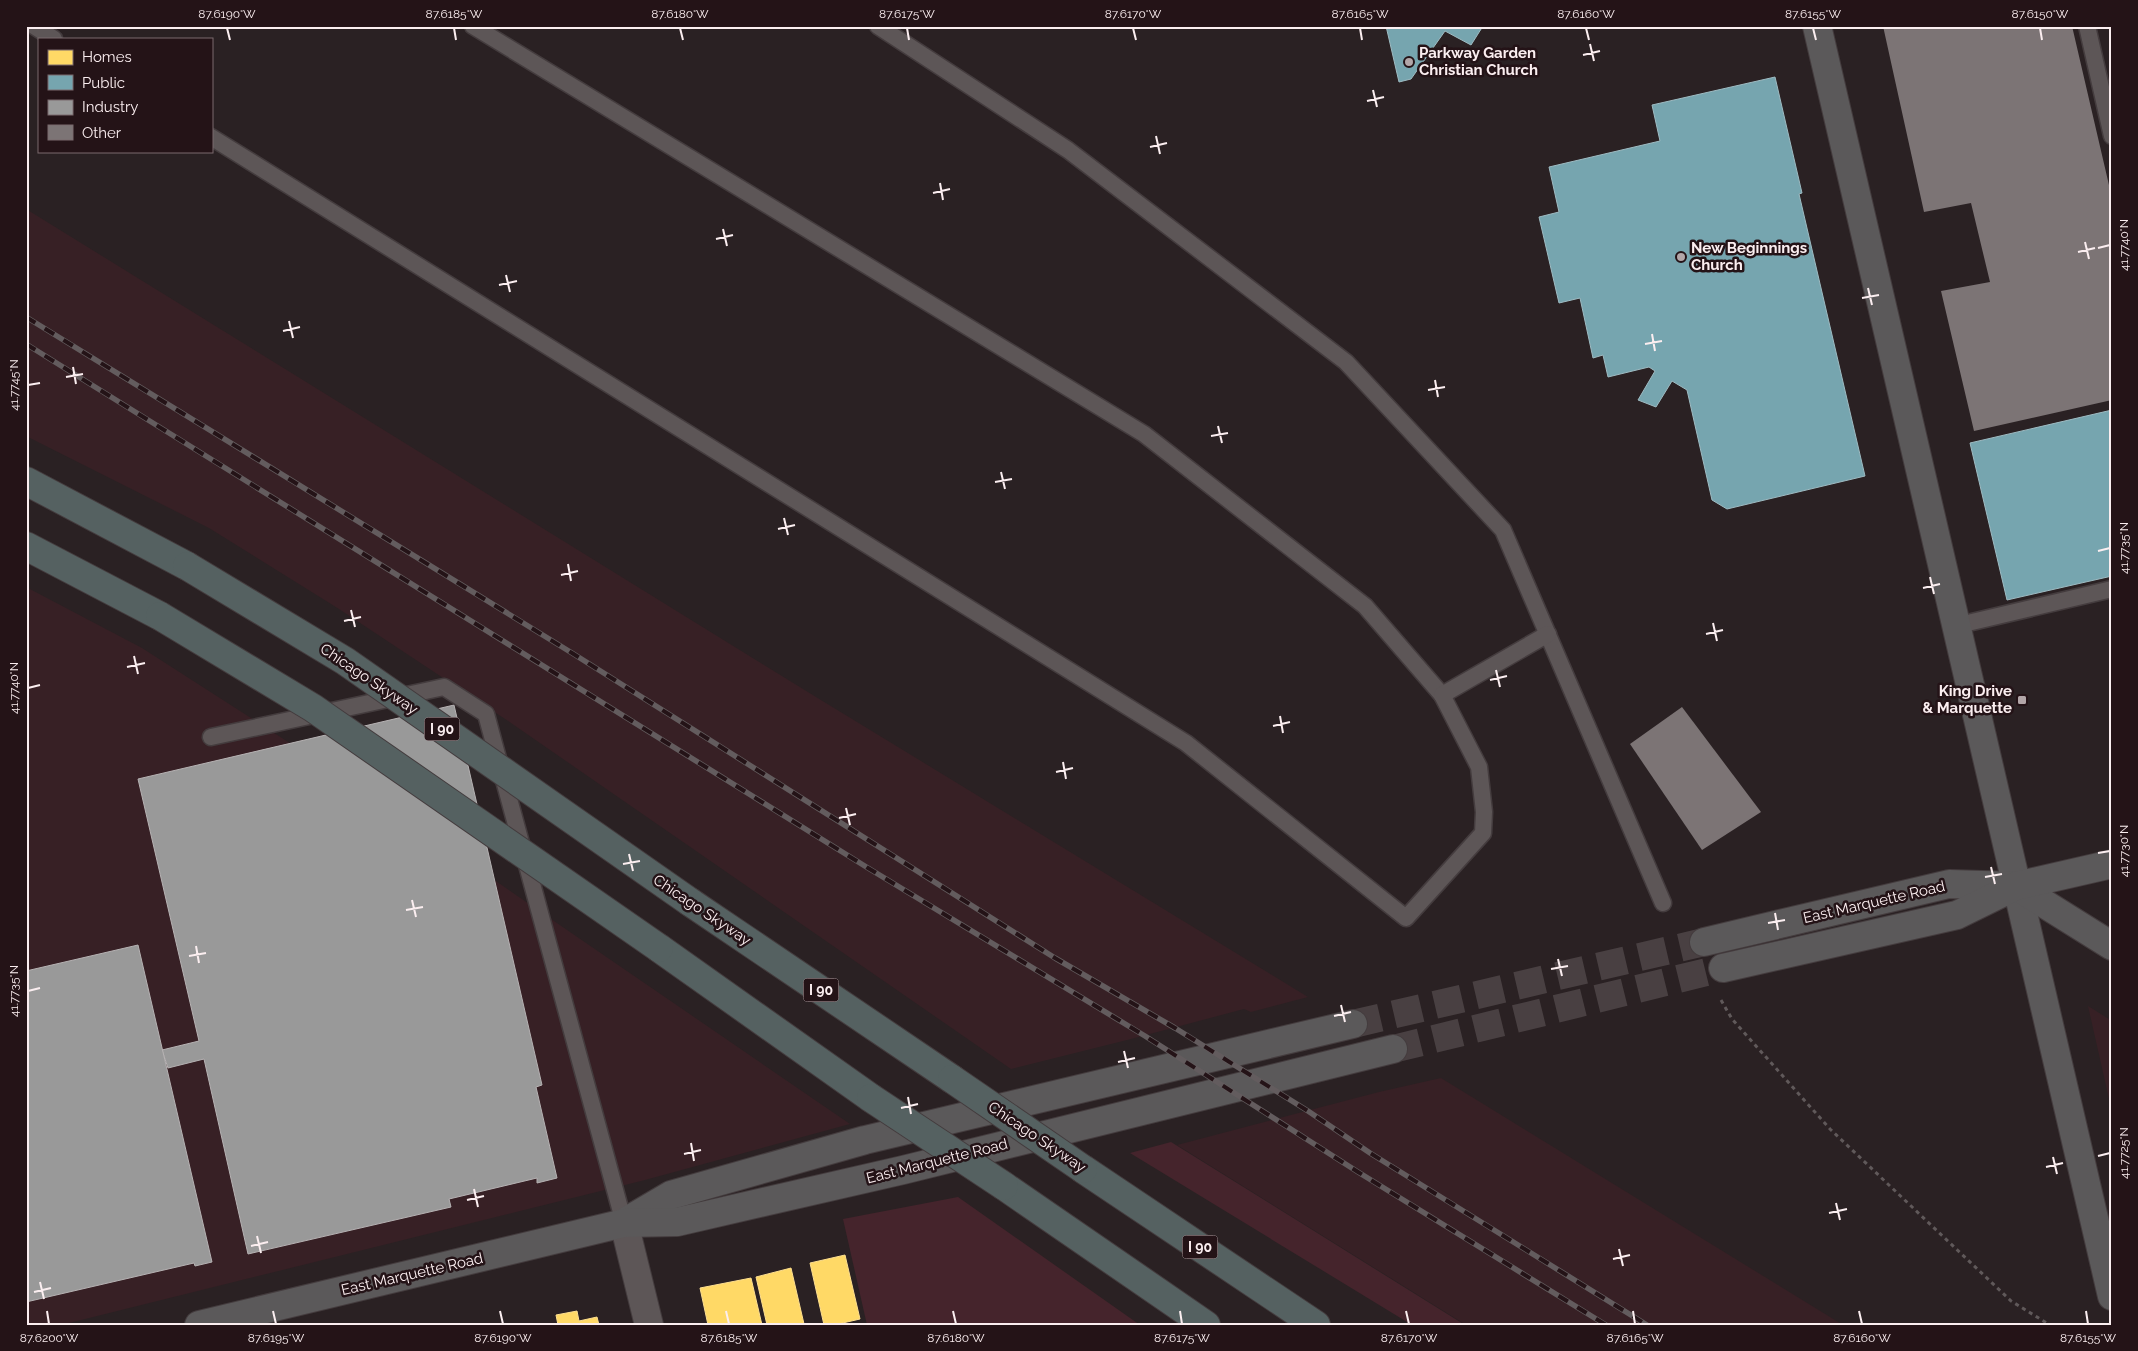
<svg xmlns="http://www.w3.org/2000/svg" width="2138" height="1351" font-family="Raleway,sans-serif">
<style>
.built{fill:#372025}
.green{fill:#45242c}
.homes{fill:#ffd966;stroke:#fedf8f}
.public{fill:#76a5af;stroke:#9ebbc2}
.industry{fill:#999;stroke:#b6b2b3}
.building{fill:#7c7475}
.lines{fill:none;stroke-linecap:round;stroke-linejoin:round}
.secondary-tunnel{stroke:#494042;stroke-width:28;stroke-dasharray:28 14;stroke-linecap:butt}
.lane-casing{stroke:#443c3e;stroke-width:19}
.street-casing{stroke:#443c3e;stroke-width:30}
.secondary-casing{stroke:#443c3e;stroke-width:30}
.highway-casing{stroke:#443c3e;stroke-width:30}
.path{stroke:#60595a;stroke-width:3;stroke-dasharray:4 4;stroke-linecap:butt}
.lane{stroke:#5d5657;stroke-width:16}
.street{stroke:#5d5657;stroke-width:28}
.secondary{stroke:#5b595a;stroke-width:28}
.highway{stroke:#556161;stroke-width:28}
.rail-casing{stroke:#635c5e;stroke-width:5.5}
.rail{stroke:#241317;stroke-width:4;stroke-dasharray:11;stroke-linecap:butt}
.highway-bridge-casing{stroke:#443c3e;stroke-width:30;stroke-linecap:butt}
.highway-bridge{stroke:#556161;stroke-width:28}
.ticks{fill:none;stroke:#fbeef0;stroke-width:2}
.poi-dot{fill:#b2a6a8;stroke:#241317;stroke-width:2}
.labels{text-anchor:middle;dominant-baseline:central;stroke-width:5;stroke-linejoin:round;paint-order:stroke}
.shield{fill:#241317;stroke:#baacaf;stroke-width:1}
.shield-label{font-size:14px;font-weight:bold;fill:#fbeef0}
.poi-label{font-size:15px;font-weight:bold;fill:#fbeef0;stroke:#241317;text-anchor:start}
.street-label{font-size:15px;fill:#fbeef0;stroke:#241317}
.neatline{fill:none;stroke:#fbeef0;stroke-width:2}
.ticks-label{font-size:12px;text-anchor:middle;fill:#fbeef0}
</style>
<rect width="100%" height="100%" fill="#2a2123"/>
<g class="built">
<polygon points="26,209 816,697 1308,997 1251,1012 1244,1009 1131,1039 1011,1069 511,723 339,609 209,528 26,436"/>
<polygon points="26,587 142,648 366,792 850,1124 645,1180 61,1325 26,1325"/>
<polygon points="2088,1006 2112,1021 2112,1112"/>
<polygon points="1441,1078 1843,1325 1466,1325 1177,1145 1379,1092"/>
</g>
<g class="green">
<polygon points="1171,1142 1465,1325 1412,1325 1130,1153"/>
<polygon points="958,1197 1140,1325 867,1325 843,1219"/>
</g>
<g class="homes">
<polygon points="845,1255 860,1319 834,1325 824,1325 810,1263"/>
<polygon points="791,1268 804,1324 767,1325 756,1277"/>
<polygon points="751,1278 762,1325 708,1325 700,1288"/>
<polygon points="577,1311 579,1321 597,1317 599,1325 558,1325 556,1315"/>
</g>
<g class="public">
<polygon points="1386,26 1483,26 1471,45 1445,31 1411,79 1399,82"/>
<polygon points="1775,77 1802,193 1799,194 1865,476 1727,509 1712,500 1687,390 1672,381 1656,407 1638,400 1655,371 1649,367 1608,377 1603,355 1593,358 1580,298 1559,303 1539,217 1559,212 1549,167 1660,141 1652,105"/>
<polygon points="2112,410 2112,576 2007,600 1970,443"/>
</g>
<g class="industry">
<polygon points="454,705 542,1085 536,1087 557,1178 537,1183 537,1178 449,1199 451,1207 248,1254 204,1059 168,1068 162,1050 199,1041 138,779"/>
<polygon points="138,945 212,1262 195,1266 194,1263 26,1302 26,971"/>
</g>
<g class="building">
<polygon points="1883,26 2072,26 2112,198 2112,400 1974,431 1941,291 1990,282 1971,203 1924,212"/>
<polygon points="1682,707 1761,812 1702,850 1630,744"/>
</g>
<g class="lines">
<g class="secondary-tunnel">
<polyline points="1353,1024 1704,942"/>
<polyline points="1393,1049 1723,968"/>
</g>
<g class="lane-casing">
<g id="lane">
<polyline points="34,26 54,39"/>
<polyline points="473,26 1144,434 1365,606 1442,695"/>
<polyline points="878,26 1068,150 1346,362 1503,530 1663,903"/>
<polyline points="2087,26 2112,136"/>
<polyline points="211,137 1186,743 1406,918 1483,833 1484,812 1479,767 1442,695 1548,634"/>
<polyline points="1955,626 2112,589"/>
<polyline points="211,737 444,687 486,714 624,1223"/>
</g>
</g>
<g class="street-casing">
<polyline id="street" points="624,1223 649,1325"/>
</g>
<g class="secondary-casing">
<g id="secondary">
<polyline points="1817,26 2112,1296"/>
<polyline points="1704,942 1949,884 2016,886 2112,946"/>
<polyline points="1723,968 1957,915 2016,886 2112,864"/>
<polyline points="625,1222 671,1195 865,1140 1353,1024"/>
<polyline points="199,1325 624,1223 677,1222 903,1170 1393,1049"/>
</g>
</g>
<g class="highway-casing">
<g id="highway">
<polyline points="26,481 187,566"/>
<polyline points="26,546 160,616"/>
<polyline points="690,902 952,1079"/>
<polyline points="659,948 871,1098"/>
<polyline points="1083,1169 1316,1325"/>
<polyline points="1004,1186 1206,1325"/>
</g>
</g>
<polyline class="path" points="1721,1000 1732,1019 1830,1129 2011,1301 2050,1325"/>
<use href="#lane" class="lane"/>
<use href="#street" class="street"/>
<use href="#secondary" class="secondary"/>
<use href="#highway" class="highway"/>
<g class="rail-casing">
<g id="rail">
<polyline points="26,317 572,653 1055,958 1175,1028 1308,1111 1370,1153 1647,1325"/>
<polyline points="26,344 868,868 1145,1036 1358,1172 1606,1325"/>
</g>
</g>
<use href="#rail" class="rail"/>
<g class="highway-bridge-casing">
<g id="highway-bridge">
<polyline points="187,566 345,661 690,902"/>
<polyline points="160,616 313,708 659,948"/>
<polyline points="952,1079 1083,1169"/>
<polyline points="871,1098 1004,1186"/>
</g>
</g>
<use href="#highway-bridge" class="highway-bridge"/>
</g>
<path class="ticks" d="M227,28L230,40M454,28L456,40M680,28L683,40M907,28L909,40M1133,28L1136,40M1360,28L1362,40M1586,28L1589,40M1813,28L1816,40M2040,28L2042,40M1590,44L1594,61M1583,55L1600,51M1373,90L1377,107M1367,101L1384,97M1156,136L1160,154M1150,147L1167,143M940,183L943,200M933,193L950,189M723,229L727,246M716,239L733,235M2085,242L2089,259M2098,248L2110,245M2078,252L2095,248M506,275L510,292M499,285L517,281M1868,288L1872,305M1862,298L1879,295M289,321L293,338M283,331L300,327M1652,334L1655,351M1645,344L1662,341M73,367L76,384M66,377L83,374M1435,380L1438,397M28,385L40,383M1428,390L1445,387M1218,426L1222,443M1211,436L1228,433M1001,472L1005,489M995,482L1012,479M784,518L788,535M778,529L795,525M2098,551L2110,548M568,564L571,581M561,575L578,571M1930,577L1934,594M1923,588L1940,584M351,610L355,627M344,621L361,617M1713,623L1717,641M1706,634L1723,630M134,656L138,674M127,667L145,663M1496,670L1500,687M1490,680L1507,676M28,688L40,685M1280,716L1283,733M1273,726L1290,722M1063,762L1066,779M1056,772L1073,768M846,808L850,825M839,818L856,814M2098,853L2110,851M629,854L633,871M623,864L640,861M1991,867L1995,884M1985,877L2002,874M412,900L416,917M406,910L423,907M1775,913L1778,930M1768,923L1785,920M196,946L199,963M189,956L206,953M1558,959L1562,976M1551,969L1568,966M28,991L40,988M1341,1005L1345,1022M1334,1016L1351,1012M1124,1051L1128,1068M1118,1062L1135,1058M908,1097L911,1114M901,1108L918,1104M691,1143L694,1161M684,1154L701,1150M2098,1156L2110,1153M2053,1157L2057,1174M2046,1167L2063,1163M474,1189L478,1207M467,1200L484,1196M1836,1203L1840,1220M1829,1213L1847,1209M257,1236L261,1253M251,1246L268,1242M1619,1249L1623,1266M1613,1259L1630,1255M40,1282L44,1299M34,1292L51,1288M47,1311L49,1324M273,1311L276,1324M500,1311L503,1324M726,1311L729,1324M953,1311L956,1324M1180,1311L1182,1324M1406,1311L1409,1324M1633,1311L1635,1324M1859,1311L1862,1324M2086,1311L2088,1324"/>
<g class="poi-dot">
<circle cx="1409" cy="62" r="5"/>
<circle cx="1681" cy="257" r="5"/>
<rect x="2017" y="695" width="10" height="10" rx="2.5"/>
</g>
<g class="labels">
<g class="shield">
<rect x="424.5" y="717.5" width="35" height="23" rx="4"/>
<rect x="803.5" y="978.5" width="35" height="23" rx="4"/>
<rect x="1182.5" y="1235.5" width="35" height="23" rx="4"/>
</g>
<g class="shield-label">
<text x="442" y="729">I 90</text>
<text x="821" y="990">I 90</text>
<text x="1200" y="1247">I 90</text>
</g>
<g class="poi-label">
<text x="1419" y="53">Parkway Garden<tspan x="1419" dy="17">Christian Church</tspan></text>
<text x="1691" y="248">New Beginnings<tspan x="1691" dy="17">Church</tspan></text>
<text x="2012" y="691" text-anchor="end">King Drive<tspan x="2012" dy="17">&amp; Marquette</tspan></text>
</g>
<g class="street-label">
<text transform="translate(369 679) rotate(34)">Chicago Skyway</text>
<text transform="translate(1874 902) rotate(-13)">East Marquette Road</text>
<text transform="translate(702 910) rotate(34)">Chicago Skyway</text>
<text transform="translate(1037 1137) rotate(34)">Chicago Skyway</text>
<text transform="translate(937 1161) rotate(-14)">East Marquette Road</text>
<text transform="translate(412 1274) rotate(-13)">East Marquette Road</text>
</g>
</g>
<rect width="2138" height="1351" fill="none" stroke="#241317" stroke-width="55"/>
<rect x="38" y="38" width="175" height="115" fill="#241317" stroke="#7a6b6e"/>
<rect x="48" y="50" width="25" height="15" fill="#ffd966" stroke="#7a6b6e"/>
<text x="82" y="62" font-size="15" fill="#fbeef0">Homes</text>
<rect x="48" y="75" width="25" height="15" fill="#76a5af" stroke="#7a6b6e"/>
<text x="82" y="88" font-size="15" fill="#fbeef0">Public</text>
<rect x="48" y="100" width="25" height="15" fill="#999999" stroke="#7a6b6e"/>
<text x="82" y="112" font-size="15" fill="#fbeef0">Industry</text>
<rect x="48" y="125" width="25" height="15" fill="#7c7475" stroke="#7a6b6e"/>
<text x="82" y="138" font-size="15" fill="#fbeef0">Other</text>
<rect x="28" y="28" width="2082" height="1296" class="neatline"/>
<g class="ticks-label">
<text x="227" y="18">87.6190°W</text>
<text x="454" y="18">87.6185°W</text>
<text x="680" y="18">87.6180°W</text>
<text x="907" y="18">87.6175°W</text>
<text x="1133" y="18">87.6170°W</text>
<text x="1360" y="18">87.6165°W</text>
<text x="1586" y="18">87.6160°W</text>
<text x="1813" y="18">87.6155°W</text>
<text x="2040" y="18">87.6150°W</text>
<text transform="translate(2124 245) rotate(-90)" y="4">41.7740°N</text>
<text transform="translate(14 385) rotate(-90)" y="4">41.7745°N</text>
<text transform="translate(2124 548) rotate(-90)" y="4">41.7735°N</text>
<text transform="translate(14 688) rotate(-90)" y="4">41.7740°N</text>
<text transform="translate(2124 851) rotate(-90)" y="4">41.7730°N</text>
<text transform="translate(14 991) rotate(-90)" y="4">41.7735°N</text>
<text transform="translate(2124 1153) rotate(-90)" y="4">41.7725°N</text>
<text x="49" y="1342">87.6200°W</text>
<text x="276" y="1342">87.6195°W</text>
<text x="503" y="1342">87.6190°W</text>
<text x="729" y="1342">87.6185°W</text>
<text x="956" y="1342">87.6180°W</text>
<text x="1182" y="1342">87.6175°W</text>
<text x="1409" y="1342">87.6170°W</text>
<text x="1635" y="1342">87.6165°W</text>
<text x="1862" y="1342">87.6160°W</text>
<text x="2088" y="1342">87.6155°W</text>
</g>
</svg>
